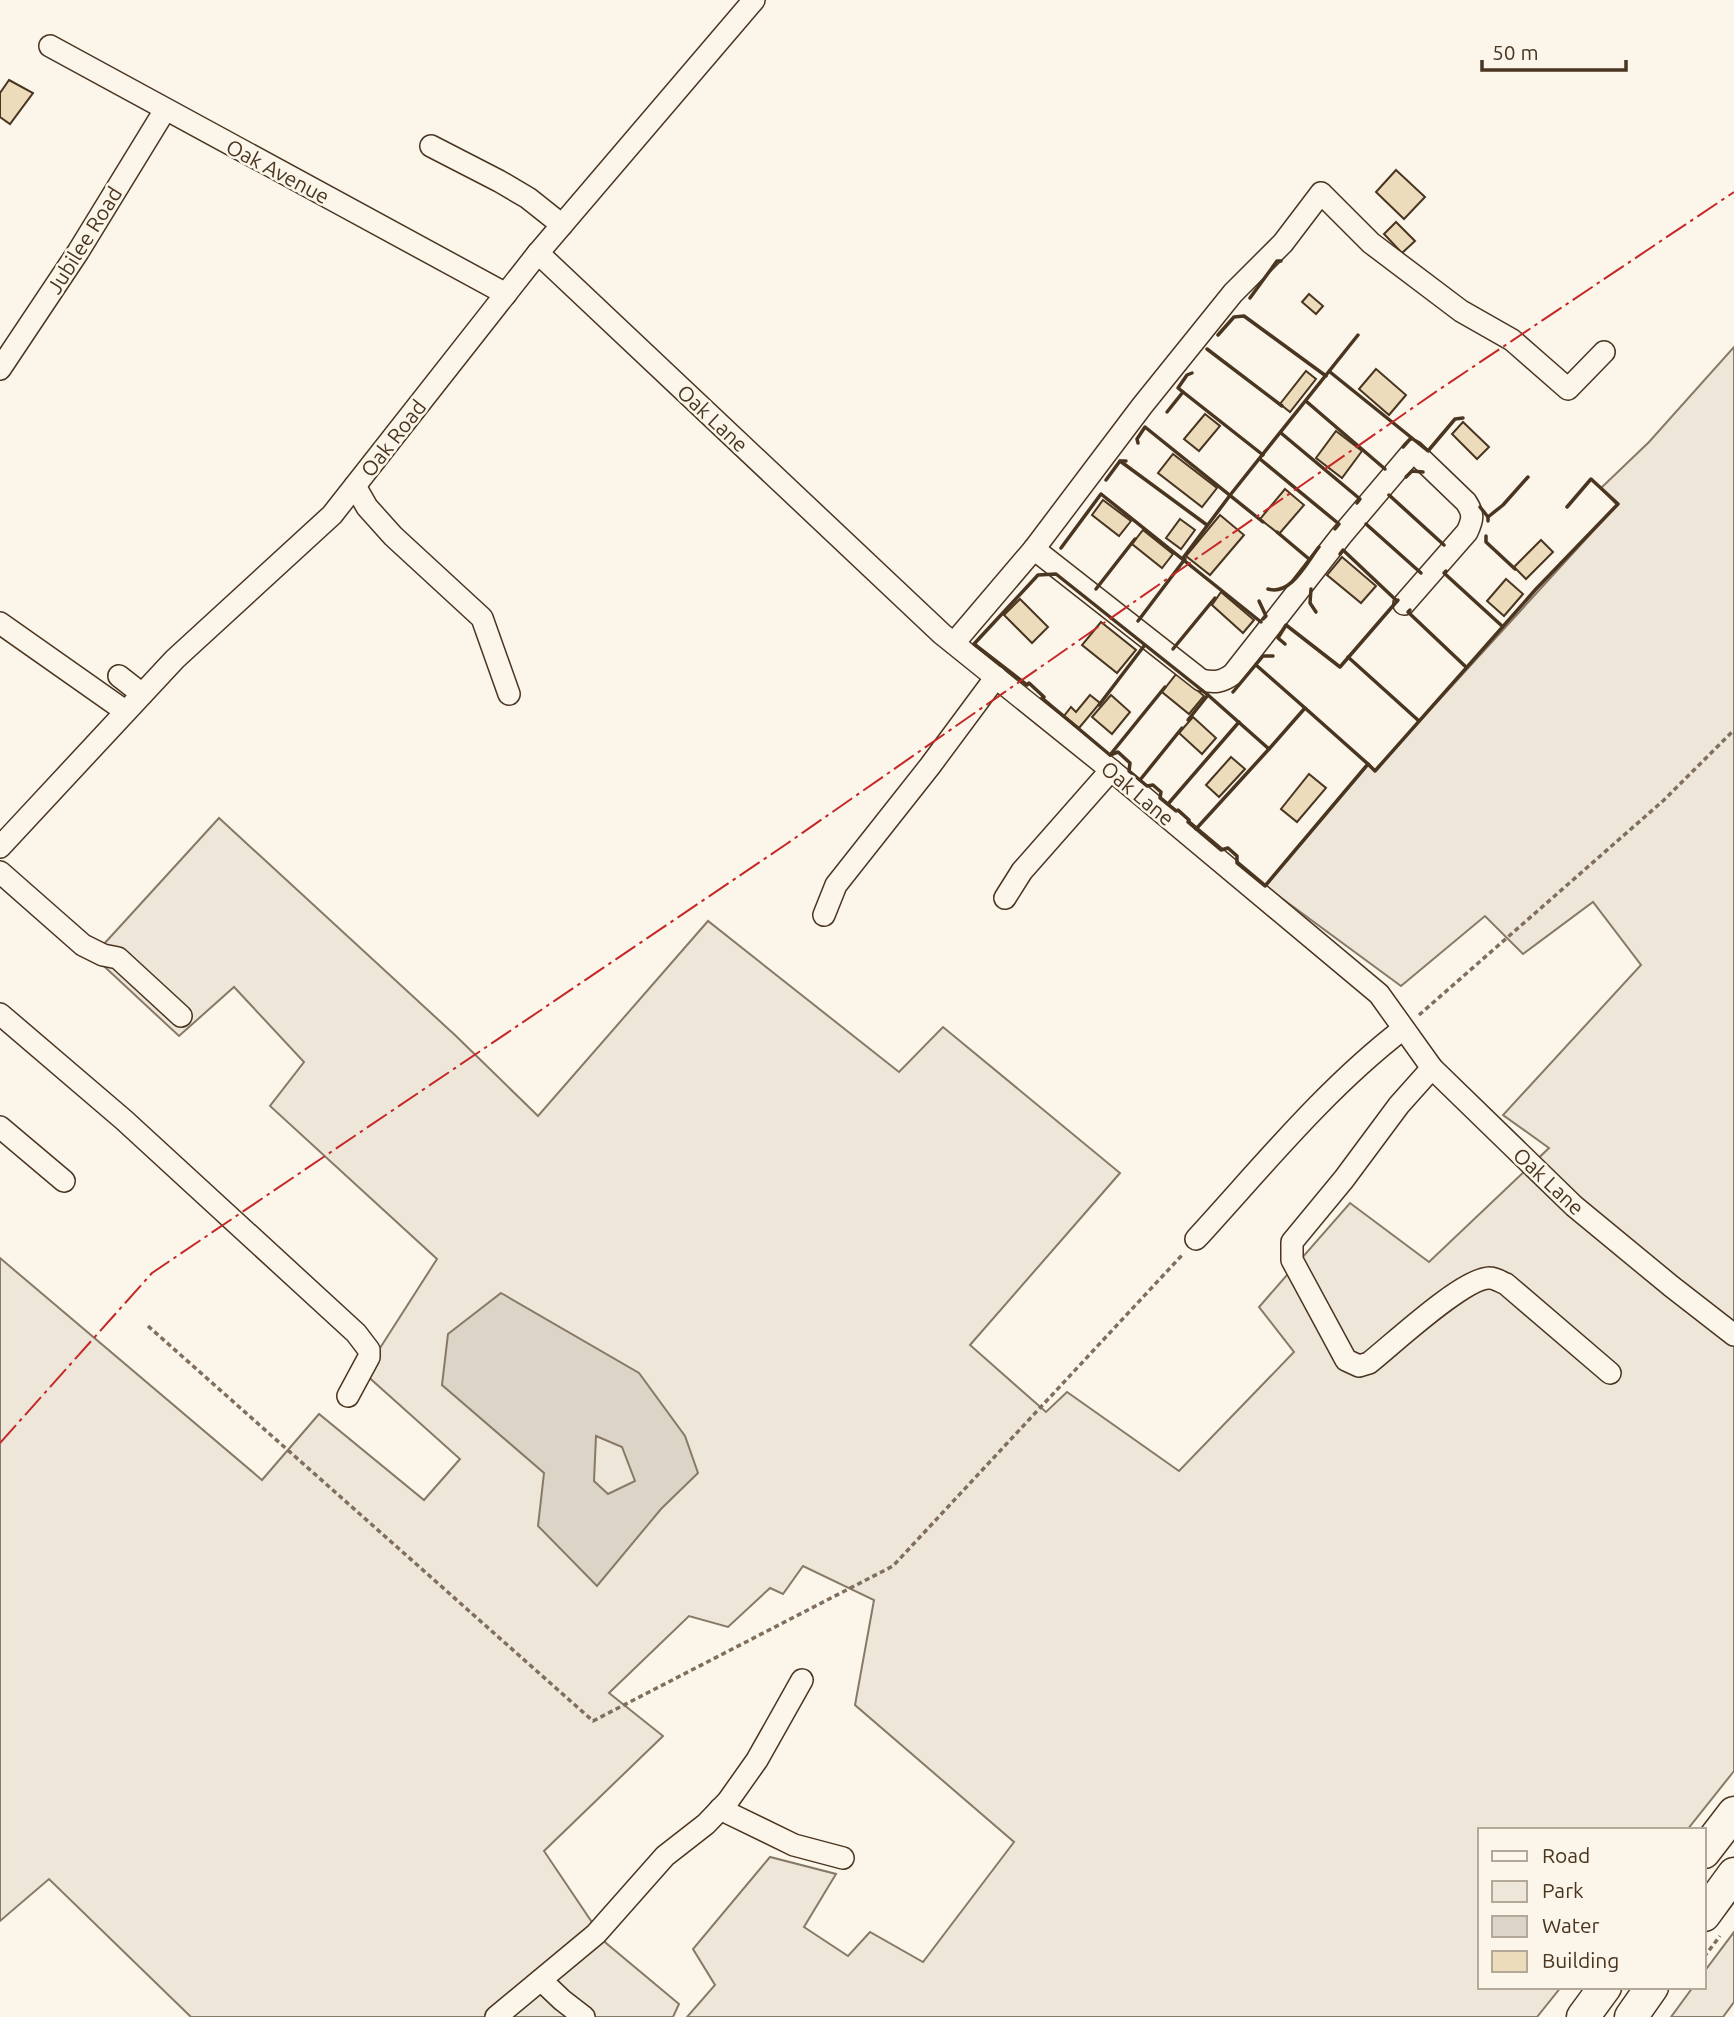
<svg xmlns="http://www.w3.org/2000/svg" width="1734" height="2017" font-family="Ubuntu,sans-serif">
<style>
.green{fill:#ede6d9;stroke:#887966;stroke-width:2}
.water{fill:#dcd4c6;stroke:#887966;stroke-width:2;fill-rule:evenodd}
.building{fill:#ecdcbc;stroke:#4a3520;stroke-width:2}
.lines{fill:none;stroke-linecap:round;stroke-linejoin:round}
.minor-casing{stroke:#4a3520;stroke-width:24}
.highway-casing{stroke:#4a3520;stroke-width:35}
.path{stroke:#7f6f5c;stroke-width:3.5;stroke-dasharray:5 3.5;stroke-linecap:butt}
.minor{stroke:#fbf6e9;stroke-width:21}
.highway{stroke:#fbf6e9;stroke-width:32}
.wall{stroke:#4a3520;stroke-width:3.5}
.power{stroke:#c62828;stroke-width:2;stroke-dasharray:24 5 3.5 5;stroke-linecap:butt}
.labels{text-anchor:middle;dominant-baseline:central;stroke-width:5;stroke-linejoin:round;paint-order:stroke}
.street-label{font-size:21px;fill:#4a3520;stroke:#fbf6e9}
</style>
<rect width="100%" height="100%" fill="#fbf6e9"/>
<g class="green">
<polygon points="1734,347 1734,1771 1687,1830 1480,1830 1480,1987 1561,1987 1537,2017 687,2017 715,1985 693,1949 770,1857 836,1874 804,1927 848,1956 870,1932 923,1962 1014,1842 855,1705 874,1600 803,1566 783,1594 770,1588 728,1627 689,1616 609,1693 663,1736 544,1851 606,1943 679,2004 673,2017 191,2017 49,1879 0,1921 0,1258 262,1480 319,1414 424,1500 460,1459 364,1373 437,1259 270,1106 304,1062 234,987 179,1036 93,956 219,818 456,1036 538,1116 708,921 899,1072 943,1027 1120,1173 970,1345 1046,1412 1067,1392 1179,1471 1294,1352 1259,1307 1350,1203 1429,1262 1549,1148 1503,1115 1641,965 1593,902 1523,954 1485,916 1401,986 1265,886 1368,764 1375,770 1617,505 1601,488 1649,442"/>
<polygon points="1734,1932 1734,2002 1723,2017 1671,2017 1693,1987 1704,1987 1704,1972"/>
</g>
<path class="water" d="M501,1293L639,1373L685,1436L698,1473L661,1509L597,1586L538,1526L544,1473L442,1385L448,1334ZM596,1436L622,1447L635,1481L608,1494L594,1481Z"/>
<g class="building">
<polygon points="9,80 33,93 10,124 0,117 0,93"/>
<polygon points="1396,170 1425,197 1404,219 1376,192"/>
<polygon points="1396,222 1415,241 1402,253 1384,234"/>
<polygon points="1309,294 1323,306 1316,314 1302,302"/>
<polygon points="1376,369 1406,395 1389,415 1359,389"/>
<polygon points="1306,371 1316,379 1290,412 1280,404"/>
<polygon points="1205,414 1220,426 1199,451 1184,439"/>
<polygon points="1463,422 1489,447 1477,459 1452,434"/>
<polygon points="1336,431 1362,451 1342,478 1316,458"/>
<polygon points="1173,454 1217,488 1202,507 1158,473"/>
<polygon points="1285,489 1304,505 1279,534 1260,519"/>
<polygon points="1103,500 1131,521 1119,536 1092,515"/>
<polygon points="1220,515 1244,535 1210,575 1186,556"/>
<polygon points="1180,519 1195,530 1181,549 1166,538"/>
<polygon points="1143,530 1173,554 1162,568 1132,544"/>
<polygon points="1541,540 1553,552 1526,579 1514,567"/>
<polygon points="1342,557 1376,586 1361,603 1327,575"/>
<polygon points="1506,579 1523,594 1504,616 1487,601"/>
<polygon points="1221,592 1254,620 1243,633 1212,605"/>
<polygon points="1020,599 1048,627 1032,643 1004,615"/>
<polygon points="1101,622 1136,650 1117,673 1082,645"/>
<polygon points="1177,673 1204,696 1189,714 1162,692"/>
<polygon points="1090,695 1100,703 1079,728 1064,716 1071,707 1076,712"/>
<polygon points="1111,695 1130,712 1112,734 1092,717"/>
<polygon points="1193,717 1216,738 1202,754 1179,733"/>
<polygon points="1231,757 1245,769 1219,797 1206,785"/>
<polygon points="1309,774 1326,788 1297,822 1281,809"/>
</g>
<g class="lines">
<g class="minor-casing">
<g id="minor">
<polyline points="50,46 506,294"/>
<polyline points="431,146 499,181 528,198 562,225"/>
<polyline points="538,253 942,634 1111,770 1379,994 1432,1068 1574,1206 1671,1286 1734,1335"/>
<polyline points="0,369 78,252 165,110"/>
<polyline points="355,486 367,507 393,536 482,618 509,694"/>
<path d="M1034,549L1201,680C1215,683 1222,682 1233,674L1341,536L1413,451L1466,502C1474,514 1473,519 1467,532L1404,604"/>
<polyline points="0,623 125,711"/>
<polyline points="954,643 1034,549 1142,406 1233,293 1283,243 1321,193 1371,243 1461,311 1512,340 1568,389 1604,352"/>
<polyline points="119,676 142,694"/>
<polyline points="0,847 175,659 332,515 538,253 754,0"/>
<polyline points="0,872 83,945 103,955 118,958 181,1016"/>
<polyline points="1005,898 1022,871 1111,770"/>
<polyline points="824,915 836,885 930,766 996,677"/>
<polyline points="0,1014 124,1120 356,1333 369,1350 369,1357 348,1396"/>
<path d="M1432,1068L1399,1105L1344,1179L1292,1242V1260L1346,1360L1359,1366L1369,1363C1392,1345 1464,1277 1490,1278C1495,1278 1501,1282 1506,1284L1610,1373"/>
<polyline points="0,1127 64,1181"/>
<path d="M1196,1239C1262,1167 1325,1089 1403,1029"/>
<polyline points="720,1809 794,1845 843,1858"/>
<polyline points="541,1980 562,2000 584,2017"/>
<polyline points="496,2017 596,1934 665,1856 706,1824 728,1801 757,1760 802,1680"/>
</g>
</g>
<g class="highway-casing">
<g id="highway">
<polyline points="1704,1852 1734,1813"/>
<polyline points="1704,1915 1734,1874"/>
<polyline points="1583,2017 1605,1987"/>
<polyline points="1631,2017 1652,1987"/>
</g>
</g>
<g class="path">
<polyline points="1419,1015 1664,800 1734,730"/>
<polyline points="148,1326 593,1721 893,1566 1184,1253"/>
<polyline points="1704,1957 1720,1936"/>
</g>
<use href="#minor" class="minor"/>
<use href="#highway" class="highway"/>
<g class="wall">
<polyline points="1250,298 1277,261 1281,261"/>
<polyline points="1218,335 1234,317 1244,316 1326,376"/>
<polyline points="1207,349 1282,406"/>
<polyline points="1330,372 1428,451 1455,419 1463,418"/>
<polyline points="1192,373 1187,375 1178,388 1263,455"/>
<polyline points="1307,402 1385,469"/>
<polyline points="1167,412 1183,392"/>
<polyline points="1281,433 1360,499 1357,503"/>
<polyline points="1138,443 1137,439 1145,427 1263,522"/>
<polyline points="1403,447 1411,438"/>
<polyline points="1260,459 1339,524 1335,529"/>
<polyline points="1120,461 1207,525"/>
<polyline points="1406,477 1412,471 1423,472"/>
<polyline points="1106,480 1120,461 1126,461"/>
<polyline points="1389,495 1444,545"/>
<polyline points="1480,507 1488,517 1488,521"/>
<polyline points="1488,517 1503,505 1528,477"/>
<polyline points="1366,524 1421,573"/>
<polyline points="1277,532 1309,559"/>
<polyline points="1486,536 1486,542 1515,569"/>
<polyline points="1061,548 1101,494 1261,622"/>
<polyline points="1340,554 1343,550 1397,601"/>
<polyline points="1183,558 1231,494 1358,335"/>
<polyline points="1446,571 1444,573 1502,626"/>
<polygon points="1056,574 1208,695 1269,749 1305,708 1368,764 1265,886 1237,863 1237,856 1228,848 1221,850 1188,822 1189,820 1178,810 1176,811 1160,798 1161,792 1153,785 1147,786 1129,771 1130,763 1118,752 1110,755 1042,698 1044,697 1029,683 1027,685 974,644 1038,575"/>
<polyline points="1096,589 1135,539"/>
<path d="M1268,589C1291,596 1307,562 1319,547"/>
<polyline points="1311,589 1310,603 1316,612"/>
<polyline points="1259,601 1266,616 1263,619"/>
<polyline points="1410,610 1408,612 1466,667"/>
<polyline points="1138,621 1185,559"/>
<polyline points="1285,644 1278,638 1286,625 1340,667 1398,600"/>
<polyline points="1173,649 1215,598"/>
<polyline points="1348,657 1419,721"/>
<polyline points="1256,665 1305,708"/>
<polyline points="1233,692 1263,656 1273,656"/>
<polyline points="1099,705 1144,646"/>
<polyline points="1188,720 1208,695"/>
<polyline points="1110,755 1165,687"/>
<polyline points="1368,764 1375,771 1536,589 1618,504 1591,479 1567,507"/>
<polyline points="1140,780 1182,728"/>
<polyline points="1168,804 1239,722"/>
<polyline points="1196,829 1269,749"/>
</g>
<polyline class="power" points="0,1443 152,1273 785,845 1437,391 1734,192"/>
</g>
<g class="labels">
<g class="street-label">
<text transform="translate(278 171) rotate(28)">Oak Avenue</text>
<text transform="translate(84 240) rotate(-58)">Jubilee Road</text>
<text transform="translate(713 418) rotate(43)">Oak Lane</text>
<text transform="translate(393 438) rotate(-52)">Oak Road</text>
<text transform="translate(1138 793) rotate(40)">Oak Lane</text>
<text transform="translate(1549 1181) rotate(43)">Oak Lane</text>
</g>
</g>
<rect x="1478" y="1828" width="228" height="161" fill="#fbf6e9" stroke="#b4a999" stroke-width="2"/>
<rect x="1492" y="1851" width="35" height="10" fill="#fbf6e9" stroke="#b4a999" stroke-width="2"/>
<text x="1542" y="1863" font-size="21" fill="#4a3520">Road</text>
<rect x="1492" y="1881" width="35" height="21" fill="#ede6d9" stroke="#b4a999" stroke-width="2"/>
<text x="1542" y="1898" font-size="21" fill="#4a3520">Park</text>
<rect x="1492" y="1916" width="35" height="21" fill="#dcd4c6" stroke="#b4a999" stroke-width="2"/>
<text x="1542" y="1933" font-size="21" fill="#4a3520">Water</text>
<rect x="1492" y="1951" width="35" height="21" fill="#ecdcbc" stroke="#b4a999" stroke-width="2"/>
<text x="1542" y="1968" font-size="21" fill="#4a3520">Building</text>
<path d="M1482 60v10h144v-10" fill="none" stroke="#4a3520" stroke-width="3.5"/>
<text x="1492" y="60" font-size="21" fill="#4a3520" stroke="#fbf6e9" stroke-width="5" paint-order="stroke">50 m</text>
</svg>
